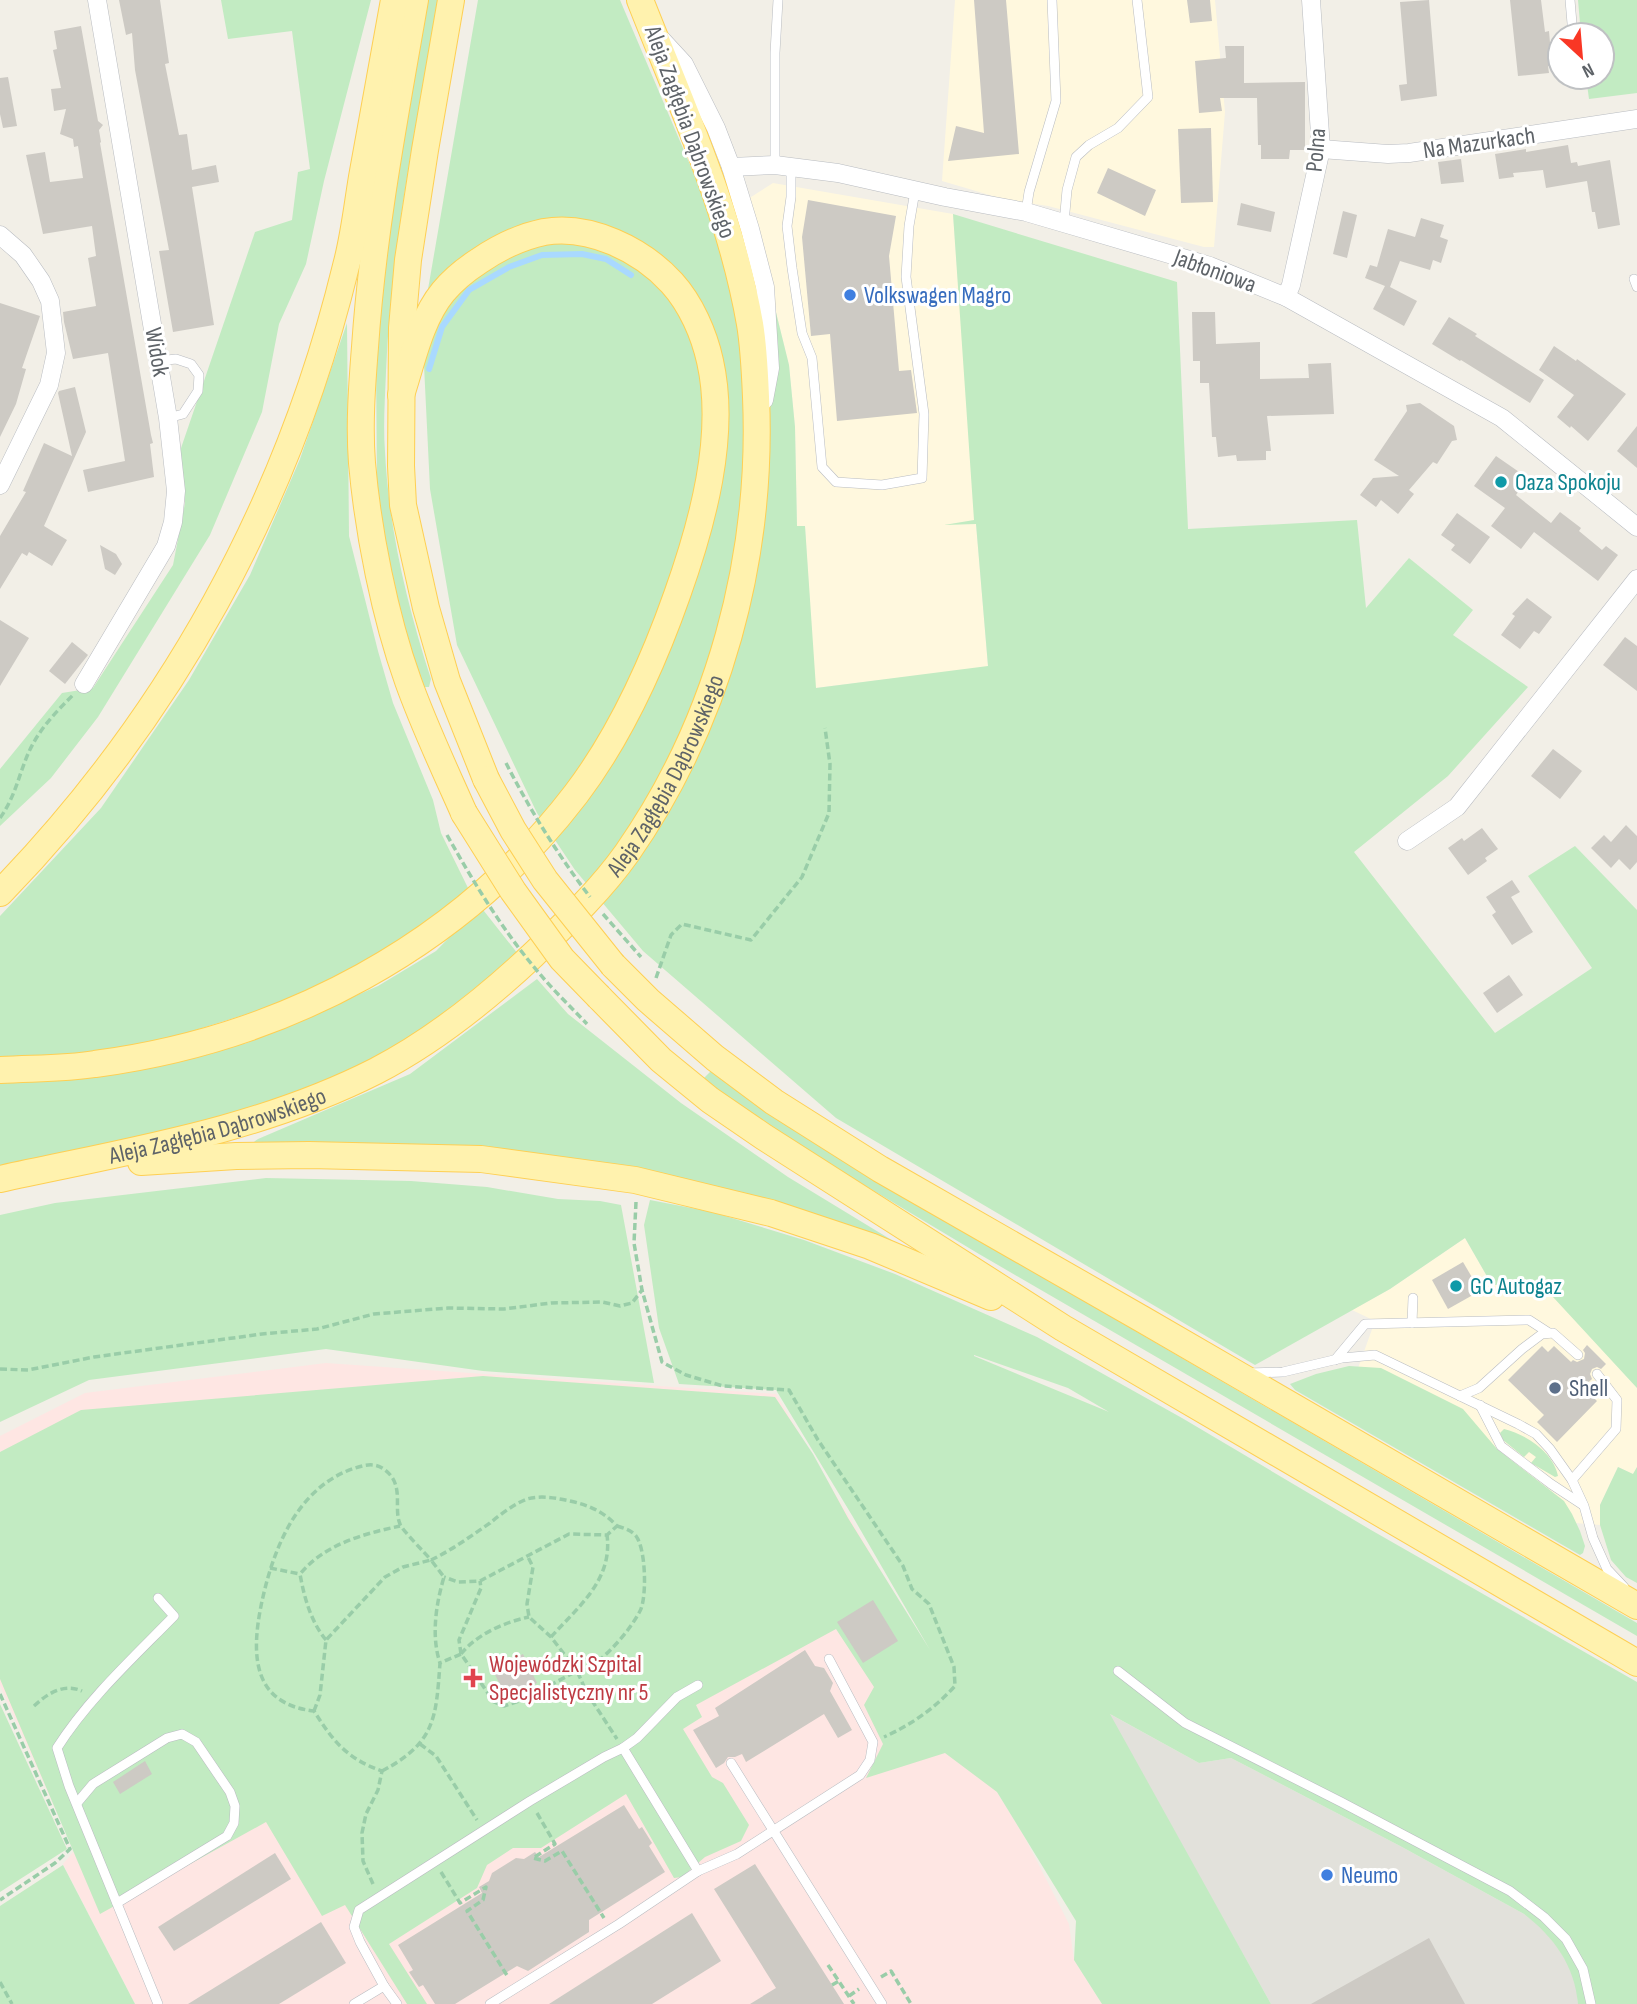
<svg xmlns="http://www.w3.org/2000/svg" width="1637" height="2004" font-family="'Sofia Sans Condensed',sans-serif">
<style>
.commercial{fill:#fff8de}
.industrial{fill:#e2e1db}
.medical{fill:#fee6e3}
.green{fill:#c2ebc2;fill-rule:evenodd}
.lines{fill:none;stroke-linecap:round;stroke-linejoin:round}
.stream{stroke:#a9d9ff;stroke-width:6}
.building{fill:#cdcac4}
.service-casing{stroke:#b9bcc1;stroke-width:10}
.minor-casing{stroke:#b9bcc1;stroke-width:19}
.primary-casing{stroke:#fecf53;stroke-width:28}
.path{stroke:#99cda8;stroke-width:3.5;stroke-dasharray:7 3.5;stroke-linecap:butt}
.service{stroke:#fff;stroke-width:9}
.minor{stroke:#fff;stroke-width:18}
.primary{stroke:#fff2ae;stroke-width:26}
.primary-bridge-casing{stroke:#fecf53;stroke-width:28;stroke-linecap:butt}
.path-bridge{stroke:#99cda8;stroke-width:3.5;stroke-dasharray:7 3.5;stroke-linecap:butt}
.primary-bridge{stroke:#fff2ae;stroke-width:26}
.shop-dot{fill:#3f7fe0;stroke:#fff;stroke-width:2.5}
.culture-dot{fill:#0f9aa8;stroke:#fff;stroke-width:2.5}
.service-dot{fill:#5c6f8a;stroke:#fff;stroke-width:2.5}
.health-dot{fill:#e0444e;stroke:#fff;stroke-width:2.5}
.labels{text-anchor:middle;dominant-baseline:central;stroke-width:6;stroke-linejoin:round;paint-order:stroke}
.street-label{font-size:24px;fill:#5e6368;stroke:#fff}
.shop-label{font-size:24px;fill:#366cbe;stroke:#fff;text-anchor:start}
.culture-label{font-size:24px;fill:#0d838f;stroke:#fff;text-anchor:start}
.service-label{font-size:24px;fill:#4e5e75;stroke:#fff;text-anchor:start}
.health-label{font-size:24px;fill:#be3a42;stroke:#fff;text-anchor:start}
</style>
<rect width="100%" height="100%" fill="#f2efe7"/>
<g class="commercial">
<polygon points="955,0 1215,0 1225,112 1214,247 1204,247 1048,206 1003,199 942,181"/>
<polygon points="773,183 953,214 976,523 988,667 815,688 805,526 797,526 795,427 789,365 748,199"/>
<polygon points="1465,1238 1492,1285 1541,1283 1637,1388 1637,1467 1633,1474 1618,1467 1600,1505 1600,1525 1575,1523 1348,1396 1375,1321 1352,1310 1390,1289"/>
</g>
<polygon class="industrial" points="1108,1713 1199,1763 1231,1758 1402,1847 1524,1914 1540,1926 1554,1941 1571,1969 1577,1987 1578,2004 1271,2004"/>
<polygon class="medical" points="326,1363 776,1394 941,1672 997,1792 1024,1836 1069,1924 1074,1960 1102,2004 135,2004 63,1864 74,1851 0,1685 0,1436 85,1393"/>
<g class="green">
<polygon points="221,0 371,0 324,181 306,264 279,324 262,412 210,535 98,717 51,778 0,826 0,769 62,693 93,688 173,565 185,503 180,451 255,232 292,220 298,172 310,169 292,31 228,39"/>
<path d="M427,0H439C416,123 391,247 386,372C385,399 383,425 385,452C389,530 407,605 431,679L429,687H424L422,682L398,607L384,538L377,489L376,360L379,317L395,186Z"/>
<polygon points="478,0 620,0 708,207 748,199 789,365 795,427 797,526 805,526 816,688 988,666 976,524 944,525 974,520 953,214 1177,282 1188,529 1357,520 1366,608 1409,558 1473,610 1453,635 1528,687 1448,776 1354,852 1495,1033 1592,968 1528,876 1575,846 1637,910 1637,1388 1541,1284 1492,1285 1465,1238 1390,1289 1255,1365 836,1118 643,951 575,870 537,813 457,645 430,489 422,324"/>
<polygon points="1578,0 1637,0 1637,93 1589,99 1586,77 1602,77 1602,35 1581,35"/>
<polygon points="347,323 349,536 378,651 393,703 433,800 441,833 469,890 423,928 348,973 282,1003 151,1044 60,1055 0,1057 0,916 101,808 189,680 250,575 300,459"/>
<polygon points="480,906 518,954 432,1022 378,1056 289,1098 163,1133 0,1168 0,1083 207,1053 247,1043 378,986 436,951"/>
<polygon points="537,979 568,1014 681,1103 788,1177 931,1264 752,1200 251,1144 258,1139 410,1074"/>
<polygon points="712,1070 739,1092 778,1118 986,1244 1637,1623 1637,1636 979,1254 744,1113 704,1078"/>
<polygon points="266,1178 411,1181 487,1187 558,1199 600,1201 621,1205 654,1383 483,1371 326,1349 89,1380 0,1422 0,1215 55,1203"/>
<path d="M650,1200L712,1212L804,1240L895,1274L1037,1337L1182,1418L1371,1530L1637,1682V2004H1578C1575,1966 1554,1937 1524,1914L1402,1847L1231,1758L1199,1763L1110,1714L1271,2004H1102L1074,1960L1076,1921L997,1792L945,1753L866,1778L883,1744L864,1705L874,1687L836,1629L696,1705L702,1717L683,1729L712,1777L723,1783L749,1825L741,1841L705,1857L682,1877L674,1878L626,1794L541,1848H513L487,1865L477,1888L389,1944L427,2004H407L345,1905L322,1916L266,1822L100,1914L0,1679V1452L81,1410L483,1376L775,1397L813,1454L848,1518L930,1650L853,1517L776,1390L679,1384L659,1328L644,1225ZM974,1355L1068,1388L1109,1412L974,1356Z"/>
<polygon points="1349,1366 1381,1368 1463,1409 1497,1449 1564,1501 1572,1514 1580,1531 1585,1546 1583,1553 1580,1555 1295,1390 1290,1384 1316,1374"/>
<path d="M1504,1429C1526,1434 1554,1453 1558,1476L1555,1477L1531,1463L1536,1457L1529,1452L1524,1457L1503,1440L1500,1433Z"/>
<polygon points="1618,1467 1633,1474 1637,1467 1637,1583 1626,1577 1611,1560 1600,1525 1600,1505"/>
<polygon points="0,1704 67,1849 0,1892"/>
<polygon points="63,1865 135,2004 0,2004 0,1906"/>
</g>
<g class="lines">
<polyline class="stream" points="429,369 442,327 469,290 509,267 542,255 582,254 606,259 631,275"/>
</g>
<g class="building">
<polygon points="119,0 160,0 169,63 165,64 179,135 187,134 192,170 216,165 219,182 192,187 214,325 173,332 159,251 169,250 135,70 132,33 126,35"/>
<polygon points="974,0 1006,0 1019,154 948,161 956,126 984,133"/>
<polygon points="1187,0 1210,0 1212,21 1190,23"/>
<polygon points="1429,0 1437,96 1401,101 1399,85 1407,84 1400,2"/>
<polygon points="1510,0 1541,0 1545,32 1549,31 1552,66 1548,66 1549,73 1518,76"/>
<polygon points="81,26 98,121 103,125 99,130 101,142 100,143 151,435 153,443 150,444 154,477 88,492 83,470 125,461 108,353 73,359 64,322 63,312 96,306 88,258 96,256 92,226 43,234 26,155 45,152 50,182 83,178 78,146 74,147 73,139 60,134 66,109 54,111 51,89 61,88 53,50 57,49 54,31"/>
<polygon points="1225,46 1244,46 1244,83 1305,82 1305,150 1290,150 1289,159 1261,159 1261,145 1258,145 1257,98 1220,98 1222,111 1199,113 1195,61 1226,58"/>
<polygon points="8,77 17,126 3,128 0,114 0,78"/>
<polygon points="1211,128 1213,202 1181,203 1178,129"/>
<polygon points="1568,145 1571,163 1577,162 1578,166 1610,160 1620,225 1598,229 1595,212 1592,212 1587,181 1546,188 1543,170 1513,173 1514,177 1499,179 1495,154 1526,149 1526,152"/>
<polygon points="1461,159 1464,182 1441,184 1438,162"/>
<polygon points="1108,168 1156,190 1145,216 1097,193"/>
<polygon points="808,200 896,216 889,256 899,371 911,370 917,413 837,421 830,334 811,336 802,237"/>
<polygon points="1241,203 1275,212 1271,232 1237,225"/>
<polygon points="1343,211 1357,215 1347,258 1333,254"/>
<polygon points="1421,218 1444,225 1440,237 1448,240 1441,263 1433,260 1430,270 1400,261 1390,287 1417,301 1404,326 1373,309 1385,286 1365,278 1370,265 1377,267 1388,229 1415,237"/>
<polygon points="0,303 40,316 22,368 26,369 16,404 0,437"/>
<polygon points="1192,312 1215,312 1216,344 1260,342 1260,379 1309,378 1308,364 1331,363 1334,414 1267,416 1271,451 1266,451 1266,460 1237,461 1236,455 1218,457 1216,437 1212,437 1209,383 1200,383 1200,361 1193,361"/>
<polygon points="1449,317 1477,334 1475,336 1544,380 1530,403 1461,360 1460,361 1432,344"/>
<polygon points="1554,346 1576,361 1577,359 1626,394 1588,441 1571,426 1570,428 1557,417 1574,395 1539,370"/>
<polygon points="75,387 86,432 44,526 67,540 52,566 29,552 27,556 22,553 0,589 0,536 26,492 23,491 44,443 72,456 58,393 59,391"/>
<polygon points="1420,403 1454,426 1457,440 1452,441 1437,464 1433,462 1409,490 1414,494 1398,514 1381,500 1376,507 1360,495 1373,478 1399,476 1374,460 1407,411 1406,405"/>
<polygon points="1637,426 1637,468 1617,451"/>
<polygon points="1496,456 1528,478 1516,495 1551,523 1560,512 1581,528 1579,531 1602,550 1606,546 1618,555 1598,581 1534,532 1521,549 1491,526 1505,508 1474,486"/>
<polygon points="1457,513 1490,537 1470,564 1451,550 1455,545 1441,535"/>
<polygon points="100,545 116,554 122,564 115,575 105,569"/>
<polygon points="1527,598 1552,617 1539,634 1534,631 1520,649 1501,635 1515,616 1512,614"/>
<polygon points="0,620 29,638 0,686"/>
<polygon points="1625,637 1637,646 1637,691 1603,665"/>
<polygon points="72,642 88,655 65,684 49,671"/>
<polygon points="1553,749 1582,771 1560,799 1531,776"/>
<polygon points="1626,825 1637,836 1637,862 1630,870 1619,859 1611,868 1591,848 1604,835 1611,842"/>
<polygon points="1482,828 1498,849 1485,858 1487,861 1468,875 1448,848 1462,838 1464,841"/>
<polygon points="1512,880 1520,892 1511,897 1533,932 1512,945 1492,915 1496,912 1486,897"/>
<polygon points="1509,975 1523,995 1497,1013 1483,993"/>
<polygon points="1463,1262 1480,1291 1448,1309 1432,1280"/>
<polygon points="1587,1345 1606,1364 1601,1369 1597,1367 1592,1369 1590,1374 1592,1379 1583,1387 1597,1401 1557,1442 1537,1422 1544,1415 1508,1380 1542,1346 1548,1352 1554,1346 1571,1362 1573,1360 1577,1362 1584,1359 1585,1353 1583,1350"/>
<polygon points="873,1600 898,1641 863,1663 837,1622"/>
<polygon points="805,1650 815,1666 824,1668 833,1683 830,1691 852,1730 838,1738 824,1714 746,1762 742,1754 735,1757 728,1757 724,1763 716,1768 693,1730 719,1716 715,1708"/>
<polygon points="523,1654 537,1683 507,1698 492,1669"/>
<polygon points="145,1761 152,1774 120,1794 113,1782"/>
<polygon points="624,1805 639,1829 642,1827 652,1843 649,1846 665,1872 589,1920 589,1932 528,1971 517,1966 455,2004 435,2004 423,1985 419,1987 409,1972 413,1970 398,1945 482,1893 479,1887 489,1881 492,1873 516,1858 524,1859 535,1852 539,1857"/>
<polygon points="275,1853 291,1879 174,1951 158,1927"/>
<polygon points="755,1864 832,1985 844,2004 750,2004 776,1988 714,1889"/>
<polygon points="692,1913 721,1961 652,2004 549,2004"/>
<polygon points="321,1922 346,1963 279,2004 188,2004"/>
<polygon points="1429,1938 1465,2004 1311,2004"/>
</g>
<g class="lines">
<g class="service-casing">
<g id="service">
<polyline points="1570,0 1573,35"/>
<polyline points="775,165 775,53 778,0"/>
<polyline points="791,168 791,197 787,226 792,268 802,333 812,358 822,467 836,482 882,485 922,478 924,414 906,277 909,226 915,191"/>
<polyline points="1026,212 1029,192 1056,101 1052,0"/>
<polyline points="1064,223 1067,190 1076,157 1089,145 1118,128 1148,97 1137,0"/>
<polyline points="1634,279 1637,287"/>
<polyline points="158,361 176,359 191,364 199,375 198,391 183,414 168,418"/>
<polyline points="1412,1323 1413,1298"/>
<polyline points="1335,1360 1365,1324 1529,1320 1549,1333"/>
<polyline points="1249,1373 1283,1372 1342,1358 1375,1355 1518,1424 1536,1434 1550,1449 1572,1480 1584,1506 1593,1538 1607,1569 1624,1587"/>
<polyline points="1460,1396 1479,1388 1522,1349 1542,1334 1553,1333 1578,1355"/>
<polyline points="1480,1405 1501,1446 1551,1484 1583,1505"/>
<polyline points="1572,1480 1616,1429 1617,1400 1597,1374"/>
<polyline points="1118,1671 1185,1723 1341,1802 1510,1891 1544,1917 1566,1939 1583,1969 1591,2004"/>
<polyline points="623,1748 637,1738 677,1697 698,1685"/>
<polyline points="731,1763 882,2004"/>
<polyline points="77,1803 93,1784 167,1738 182,1734 196,1742 230,1792 235,1806 234,1823 227,1836 117,1903"/>
<polyline points="384,1986 397,2004"/>
<path d="M158,2004L69,1786L57,1748C88,1699 134,1657 174,1616L158,1598"/>
<polyline points="354,2004 384,1986 360,1942 354,1927 359,1910 530,1801 604,1757 623,1748 698,1871 737,1854 860,1775 870,1760 873,1742 829,1659"/>
<polyline points="490,2004 619,1924 698,1871"/>
</g>
</g>
<g class="minor-casing">
<g id="minor">
<polyline points="661,39 684,64 716,128 731,167 750,229 765,287 770,368 764,400"/>
<polyline points="1321,149 1388,154 1409,153 1637,119"/>
<polyline points="731,167 775,165 838,173 945,197 1026,212 1210,266 1286,297 1502,418 1637,527"/>
<polyline points="0,235 23,255 41,281 50,301 56,353 49,385 0,485"/>
<polyline points="1286,297 1291,285 1321,149 1311,0"/>
<polyline points="84,684 166,546 173,522 176,491 168,418 97,0"/>
<polyline points="1407,841 1457,807 1637,579"/>
</g>
</g>
<g class="primary-casing">
<g id="primary">
<path d="M415,0C395,115 373,230 365,347C362,385 359,425 362,463C368,532 385,617 408,681C424,726 445,770 464,813"/>
<polyline points="451,0 425,150 408,260 402,328 401,466 403,505 426,608 447,681 486,779"/>
<path d="M0,893C171,717 288,504 346,266C354,237 357,207 362,177C373,118 383,59 394,0"/>
<polyline points="613,965 648,1000 715,1058 774,1102 880,1169 1142,1319 1637,1606"/>
<polyline points="599,997 661,1060 710,1100 764,1137 1063,1328 1637,1663"/>
<path d="M0,1070C32,1068 64,1069 95,1064C284,1039 460,946 576,794C620,736 653,663 677,595C702,525 727,436 710,361C704,334 691,304 672,283C642,250 590,224 544,232C520,237 498,248 479,261C465,270 453,280 443,292C420,320 412,362 401,395"/>
<polyline points="141,1162 236,1156 309,1155 481,1159 635,1180 771,1213 870,1246 991,1297"/>
<path id="s1" d="M0,1179C128,1151 258,1131 376,1071C434,1041 485,1000 533,955C566,923 600,891 627,853C719,721 763,558 756,397C755,373 754,348 750,324C730,210 682,107 640,0"/>
</g>
</g>
<g class="path">
<path d="M0,818C18,793 20,766 34,742C44,724 59,709 73,695"/>
<polyline points="656,978 671,935 682,924 751,940 802,877 829,813 830,764 825,728"/>
<path d="M636,1202L634,1243L642,1290L662,1362L686,1375L723,1386L789,1390L818,1440L903,1566L912,1589L929,1604L954,1667L955,1686C935,1708 911,1725 884,1737"/>
<polyline points="0,1369 28,1370 94,1357 262,1334 317,1329 374,1314 448,1308 504,1309 551,1303 602,1302 620,1306 632,1303 642,1290"/>
<path d="M617,1526C624,1528 631,1530 636,1536C646,1549 647,1598 640,1611C630,1630 613,1649 597,1662C591,1666 583,1668 577,1671L587,1693L617,1739"/>
<polyline points="270,1568 300,1574"/>
<path d="M551,1637C578,1607 613,1580 607,1535"/>
<path d="M326,1640C311,1622 304,1597 300,1574C325,1544 363,1534 400,1526"/>
<path d="M461,1654C477,1634 505,1622 529,1617"/>
<polyline points="461,1654 459,1640 481,1588 480,1581"/>
<polyline points="0,1694 70,1849 55,1863 0,1900"/>
<path d="M34,1706C48,1693 64,1683 82,1691"/>
<path d="M314,1711L320,1695L326,1640L385,1577L403,1567L431,1560L444,1577C436,1604 431,1636 440,1663"/>
<polyline points="420,1744 436,1756 477,1820"/>
<path d="M382,1771C435,1743 436,1719 440,1663L461,1654L494,1702L504,1706L522,1700L577,1671L551,1637L529,1617L527,1604L533,1567L528,1557"/>
<polyline points="537,1813 555,1844 533,1858 545,1861 562,1851 604,1918"/>
<polyline points="441,1872 460,1903 486,1887 483,1900 467,1911 508,1977"/>
<path d="M373,1884L363,1861L362,1833L366,1814L378,1790L382,1771C347,1759 333,1741 314,1711C253,1704 251,1656 261,1606C272,1552 296,1487 355,1468C365,1465 375,1462 385,1470C405,1485 393,1508 400,1524C401,1529 426,1554 431,1560C452,1550 471,1536 490,1523C501,1514 514,1504 527,1499C541,1495 556,1498 570,1501C589,1505 604,1512 617,1526L607,1535L569,1534L480,1581L458,1582L444,1577"/>
<polyline points="828,1965 854,2004"/>
<polyline points="881,1977 891,1971 911,2004"/>
<polyline points="0,1982 12,2004"/>
<polyline points="832,1985 839,1981"/>
<polyline points="849,1996 859,1989"/>
</g>
<use href="#service" class="service"/>
<use href="#minor" class="minor"/>
<use href="#primary" class="primary"/>
<g class="primary-bridge-casing">
<g id="primary-bridge">
<polyline points="486,779 513,830 545,880 613,965"/>
<polyline points="464,813 513,891 562,959 599,997"/>
</g>
</g>
<g class="path-bridge">
<path d="M506,763C530,810 558,855 590,897"/>
<path d="M447,835C474,883 503,931 539,973C554,991 571,1007 587,1024"/>
<polyline points="603,914 641,957"/>
</g>
<use href="#primary-bridge" class="primary-bridge"/>
</g>
<g class="shop-dot">
<circle cx="850" cy="295" r="7"/>
<circle cx="1327" cy="1875" r="7"/>
</g>
<g class="culture-dot">
<circle cx="1501" cy="482" r="7"/>
<circle cx="1456" cy="1286" r="7"/>
</g>
<circle class="service-dot" cx="1555" cy="1388" r="7"/>
<path class="health-dot" d="M469.5 1667.5h7v7h7v7h-7v7h-7v-7h-7v-7h7z"/>
<g class="labels">
<g class="street-label">
<text transform="translate(690 132) rotate(70)">Aleja Zagłębia Dąbrowskiego</text>
<text transform="translate(1479 143) rotate(-8)">Na Mazurkach</text>
<text transform="translate(1316 150) rotate(-85)">Polna</text>
<text transform="translate(1215 271) rotate(20)">Jabłoniowa</text>
<text transform="translate(157 352) rotate(80)">Widok</text>
<text stroke="none"><textPath href="#s1" startOffset="814">Aleja Zagłębia Dąbrowskiego</textPath></text>
<text stroke="none"><textPath href="#s1" startOffset="224">Aleja Zagłębia Dąbrowskiego</textPath></text>
</g>
<g class="shop-label">
<text x="864" y="295">Volkswagen Magro</text>
<text x="1341" y="1875">Neumo</text>
</g>
<g class="culture-label">
<text x="1515" y="482">Oaza Spokoju</text>
<text x="1470" y="1286">GC Autogaz</text>
</g>
<g class="service-label">
<text x="1569" y="1388">Shell</text>
</g>
<g class="health-label">
<text x="489" y="1664">Wojewódzki Szpital<tspan x="489" dy="28">Specjalistyczny nr 5</tspan></text>
</g>
</g>
<g transform="translate(1581 56) rotate(154)"><circle r="33" fill="#ffffff" stroke="#bfc1c3" stroke-width="2"/>
<path d="M0-5L12 26L0 18L-12 26Z" fill="#f93725"/>
<text y="-10" font-size="19" font-weight="bold" text-anchor="middle" fill="#5e6368">N</text>
</g>
</svg>
